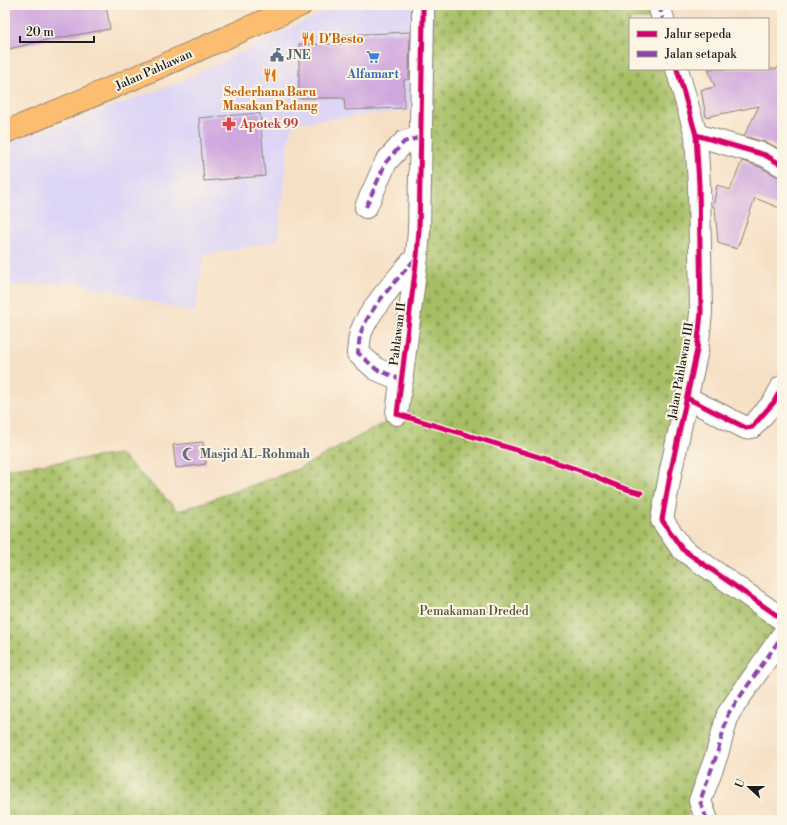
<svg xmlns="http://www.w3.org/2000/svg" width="787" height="825" font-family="'Libre Bodoni',serif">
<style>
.built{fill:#ddd5f6}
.cemetery{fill:url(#cemetery-stones);stroke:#616e40}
.building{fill:#cfa7de}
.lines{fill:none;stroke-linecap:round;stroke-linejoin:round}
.street-casing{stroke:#897e70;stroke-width:24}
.primary-casing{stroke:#897e70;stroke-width:24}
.street{stroke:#fff;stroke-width:22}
.primary{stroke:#fcbd6f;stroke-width:22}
.quiet{stroke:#8e44ad;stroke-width:4;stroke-dasharray:8 4;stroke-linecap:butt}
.cycleway-casing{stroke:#fcf5e5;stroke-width:8}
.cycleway{stroke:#d6006c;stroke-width:5}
.labels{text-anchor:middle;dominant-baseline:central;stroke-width:4;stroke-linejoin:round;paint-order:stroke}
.food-label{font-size:12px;font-weight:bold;fill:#c56008;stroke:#fcf5e5;text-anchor:start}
.service-label{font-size:12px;font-weight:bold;fill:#4e5e75;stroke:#fcf5e5;text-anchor:start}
.street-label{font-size:12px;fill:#1c1c1c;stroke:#fcf5e5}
.shop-label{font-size:12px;font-weight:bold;fill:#366cbe;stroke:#fcf5e5}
.health-label{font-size:12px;font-weight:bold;fill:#be3a42;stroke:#fcf5e5;text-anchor:start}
.worship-label{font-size:12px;font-weight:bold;fill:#5b616d;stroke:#fcf5e5;text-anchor:start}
.park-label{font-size:12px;fill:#4c5536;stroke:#fcf5e5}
</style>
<defs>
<pattern id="cemetery-stones" width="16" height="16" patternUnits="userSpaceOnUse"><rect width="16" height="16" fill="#a6bf65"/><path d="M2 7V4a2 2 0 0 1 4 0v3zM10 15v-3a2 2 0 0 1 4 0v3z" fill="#8ea457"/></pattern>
</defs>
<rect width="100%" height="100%" fill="#fcf5e5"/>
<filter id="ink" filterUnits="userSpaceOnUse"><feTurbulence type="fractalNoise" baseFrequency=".025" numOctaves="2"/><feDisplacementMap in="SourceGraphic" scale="8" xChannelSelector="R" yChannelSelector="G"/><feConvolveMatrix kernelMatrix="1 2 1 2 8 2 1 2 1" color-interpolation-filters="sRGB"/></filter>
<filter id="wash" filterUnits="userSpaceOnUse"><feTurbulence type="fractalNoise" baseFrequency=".012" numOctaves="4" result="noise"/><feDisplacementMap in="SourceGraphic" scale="16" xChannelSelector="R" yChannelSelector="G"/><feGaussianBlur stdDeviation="0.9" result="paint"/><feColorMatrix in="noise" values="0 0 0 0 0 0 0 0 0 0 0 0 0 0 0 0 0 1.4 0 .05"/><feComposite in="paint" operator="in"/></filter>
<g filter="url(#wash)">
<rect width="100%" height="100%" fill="#f6e0c5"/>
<polygon class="built" points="338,5 413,5 412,110 294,123 289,139 278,241 204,255 195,313 78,283 5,286 5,144 175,84"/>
<polygon class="cemetery" points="433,5 663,5 666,19 630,19 630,69 677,69 703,191 700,371 662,521 782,611 782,644 732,723 686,820 5,820 5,469 120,454 179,511 298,469 388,421 425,245"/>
<g id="blocks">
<g class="building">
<polygon points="5,5 106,5 110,29 46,40 5,50"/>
<polygon points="410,32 409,79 404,80 404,108 345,110 344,98 299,98 299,44 343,44 343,35"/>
<polygon points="782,60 782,150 768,143 744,136 759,106 706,117 701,90 715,87 708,69 777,69"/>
<polygon points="260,113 265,176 204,181 199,118"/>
<polygon points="742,161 760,167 776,176 782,177 782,209 755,198 737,249 718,243 715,208 713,207 717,185 730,190"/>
<polygon points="203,442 206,464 176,468 173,445"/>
</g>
</g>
</g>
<g filter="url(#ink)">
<use href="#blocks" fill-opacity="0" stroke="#897e70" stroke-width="1"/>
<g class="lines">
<g class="street-casing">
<g id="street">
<polyline points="659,5 663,19"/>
<polyline points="677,69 696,135 699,185 701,313 697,350 671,470 662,520 682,549 782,619"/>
<polyline points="696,135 765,155 782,165"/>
<polyline points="366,207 386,162 404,142 421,137"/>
<path d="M402,380L376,369L358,353C359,346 359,338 361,332C370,308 400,276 417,256"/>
<polyline points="687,398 746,428 752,427 774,402 782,387"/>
<polyline points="397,414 417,256 419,230 423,18 423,5"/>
<polyline points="707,820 700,801 717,754 728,714 782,636"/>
</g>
</g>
<g class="primary-casing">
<path id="primary" d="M5,132C105,93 202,47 301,5"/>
</g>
<use href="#street" class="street"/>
<use href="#primary" class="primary"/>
<g class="quiet">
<polyline points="659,5 663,19"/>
<polyline points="366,207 386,162 404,142 421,137"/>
<path d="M402,380L376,369L358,353C359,346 359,338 361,332C369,309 400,276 416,258"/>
<polyline points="707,820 700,801 717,754 728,714 782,636"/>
</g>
<g class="cycleway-casing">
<g id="cycleway">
<path d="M423,5V18L419,230L417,256L397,414C457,432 516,449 576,469C598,476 618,489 641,493"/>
<polyline points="677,69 696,135 699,185 701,313 697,350 671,470 662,520 682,549 782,619"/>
<polyline points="696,135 765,155 782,165"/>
<polyline points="687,398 746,428 752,427 774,402 782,387"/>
</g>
</g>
<use href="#cycleway" class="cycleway"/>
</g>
</g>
<defs>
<g id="restaurant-bare" transform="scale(1.08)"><path d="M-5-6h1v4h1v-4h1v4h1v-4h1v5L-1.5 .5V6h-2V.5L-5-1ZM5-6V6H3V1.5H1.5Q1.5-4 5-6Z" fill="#e8710a" stroke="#fcf5e5" stroke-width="2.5" paint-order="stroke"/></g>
<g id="civic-bare" transform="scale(1.08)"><path d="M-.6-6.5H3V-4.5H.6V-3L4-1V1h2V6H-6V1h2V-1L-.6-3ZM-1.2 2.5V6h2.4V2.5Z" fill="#5c6f8a" stroke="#fcf5e5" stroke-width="2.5" paint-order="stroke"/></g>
<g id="supermarket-bare" transform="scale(1.08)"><path d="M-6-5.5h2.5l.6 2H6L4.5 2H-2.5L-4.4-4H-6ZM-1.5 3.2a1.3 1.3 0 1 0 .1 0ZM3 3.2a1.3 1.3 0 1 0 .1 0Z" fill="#3f7fe0" stroke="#fcf5e5" stroke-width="2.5" paint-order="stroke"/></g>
<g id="pharmacy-bare" transform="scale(1.08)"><path d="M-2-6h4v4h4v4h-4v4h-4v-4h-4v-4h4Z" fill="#e0444e" stroke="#fcf5e5" stroke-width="2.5" paint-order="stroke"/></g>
<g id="mosque-bare" transform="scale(1.08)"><path d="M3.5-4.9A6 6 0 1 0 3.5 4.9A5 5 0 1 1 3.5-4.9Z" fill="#6b7280" stroke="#fcf5e5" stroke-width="2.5" paint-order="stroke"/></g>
</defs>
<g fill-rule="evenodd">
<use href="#restaurant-bare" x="308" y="39"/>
<use href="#civic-bare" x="277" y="55"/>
<use href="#supermarket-bare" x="373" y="57"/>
<use href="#restaurant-bare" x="270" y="75"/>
<use href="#pharmacy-bare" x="229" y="124"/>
<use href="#mosque-bare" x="189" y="454"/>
</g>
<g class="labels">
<g class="food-label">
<text x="319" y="39">D'Besto</text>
<text x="270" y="92" text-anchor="middle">Sederhana Baru<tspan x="270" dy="14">Masakan Padang</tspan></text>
</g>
<g class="service-label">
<text x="288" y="55">JNE</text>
</g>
<g class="street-label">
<text transform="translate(154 70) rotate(-24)">Jalan Pahlawan</text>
<text transform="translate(398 334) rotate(-83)">Pahlawan II</text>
<text transform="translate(681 371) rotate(-80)">Jalan Pahlawan III</text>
</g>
<g class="shop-label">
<text x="373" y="74">Alfamart</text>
</g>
<g class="health-label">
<text x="240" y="124">Apotek 99</text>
</g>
<g class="worship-label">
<text x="200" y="454">Masjid AL-Rohmah</text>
</g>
<g class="park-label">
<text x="474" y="611">Pemakaman Dreded</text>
</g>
</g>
<rect width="787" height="825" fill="none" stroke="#fcf5e5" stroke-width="20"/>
<rect x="629" y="18" width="140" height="52" fill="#fcf5e5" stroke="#a29e95"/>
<rect x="637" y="31" width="20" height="6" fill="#d6006c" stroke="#a29e95"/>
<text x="665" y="38" font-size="12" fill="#1c1c1c">Jalur sepeda</text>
<rect x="637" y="51" width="20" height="6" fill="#8e44ad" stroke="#a29e95"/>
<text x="665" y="58" font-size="12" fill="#1c1c1c">Jalan setapak</text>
<g transform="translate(749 787) rotate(292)" stroke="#fcf5e5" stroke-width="3" paint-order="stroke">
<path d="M0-3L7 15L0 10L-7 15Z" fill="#1c1c1c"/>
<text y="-6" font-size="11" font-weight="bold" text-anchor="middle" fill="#1c1c1c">U</text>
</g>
<path d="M20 36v6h74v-6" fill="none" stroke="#1c1c1c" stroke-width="2"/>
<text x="26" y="36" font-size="12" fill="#1c1c1c" stroke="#fcf5e5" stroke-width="3" paint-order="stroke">20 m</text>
</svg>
